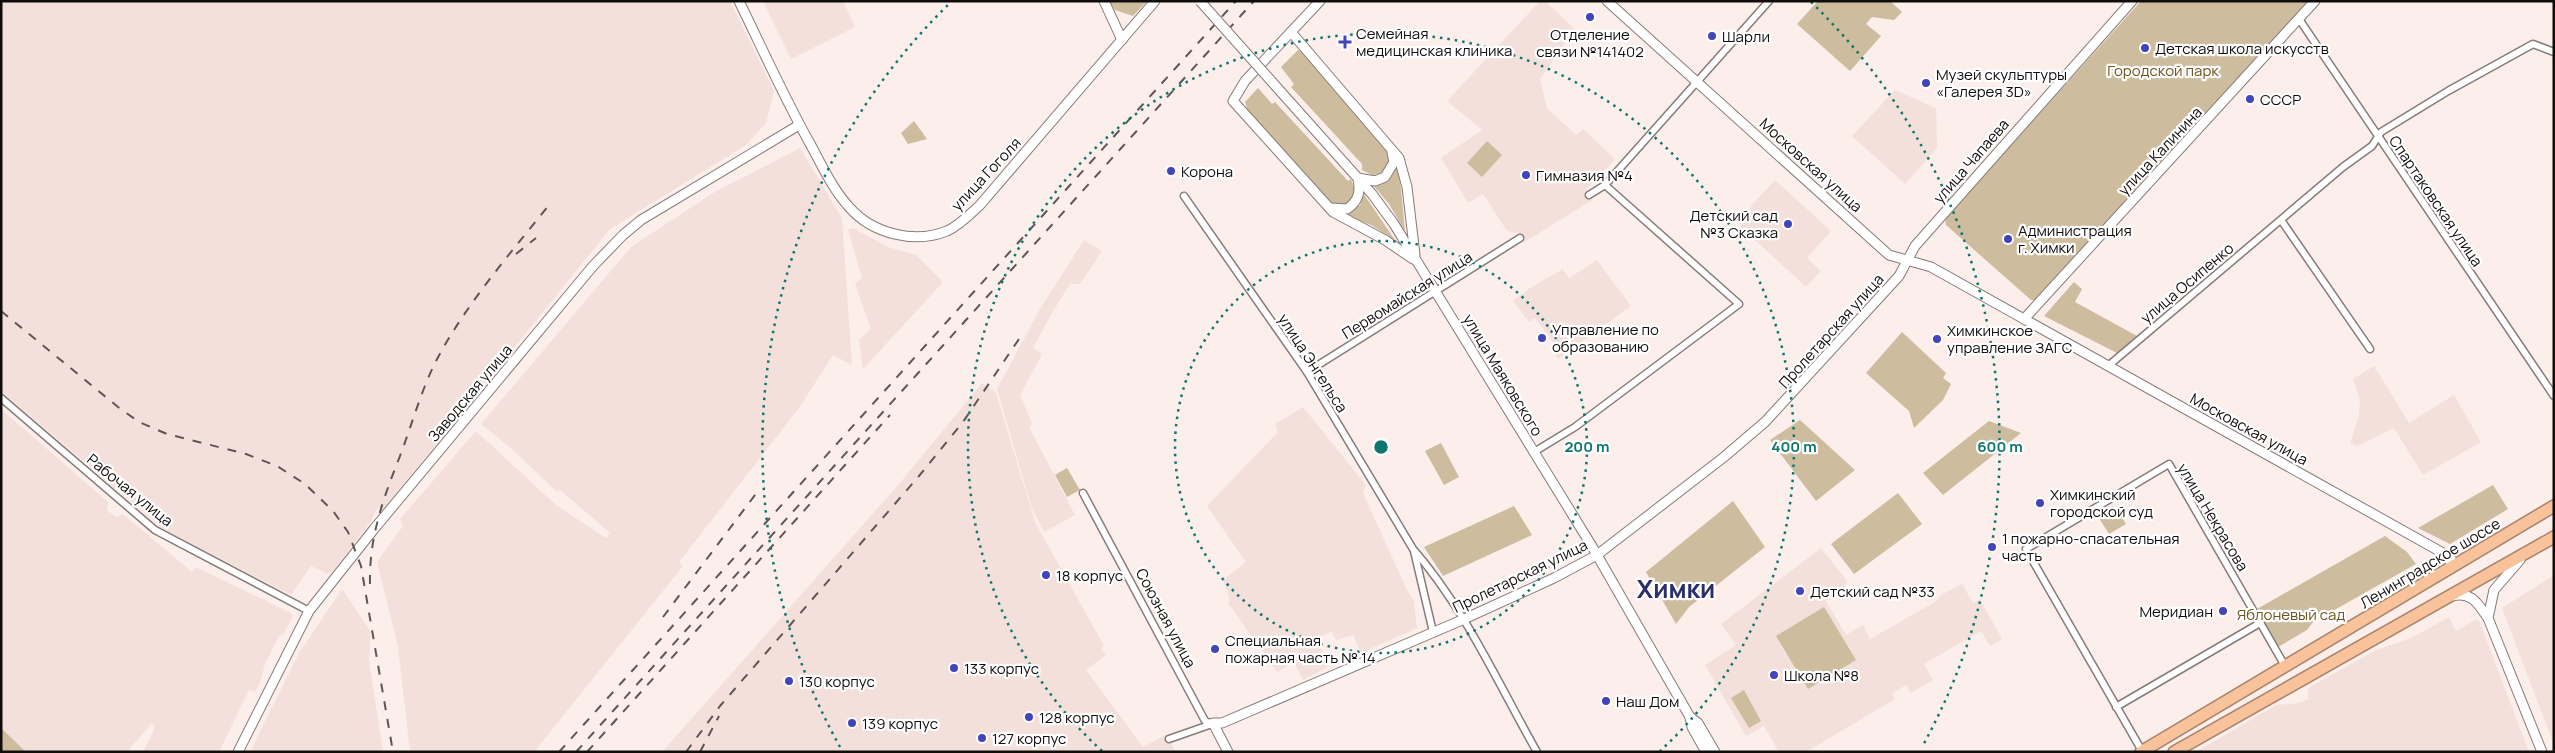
<svg xmlns="http://www.w3.org/2000/svg" width="2555" height="753" font-family="Manrope,sans-serif">
<style>
.built{fill:#f4e0db}
.green{fill:#cdbc9d}
.lines{fill:none;stroke-linecap:round;stroke-linejoin:round}
.street-casing{stroke:#867b78;stroke-width:9}
.secondary-casing{stroke:#867b78;stroke-width:11}
.highway-casing{stroke:#a78269;stroke-width:14}
.street{stroke:#fff;stroke-width:6}
.secondary{stroke:#fff;stroke-width:9}
.highway{stroke:#f8c29b;stroke-width:11}
.rail{stroke:#5d5654;stroke-width:2;stroke-dasharray:9 9;stroke-linecap:butt}
.secondary-bridge-casing{stroke:#867b78;stroke-width:11;stroke-linecap:butt}
.secondary-bridge{stroke:#fff;stroke-width:9}
.ring{fill:none;stroke:#0f766e;stroke-width:2.5;stroke-dasharray:2.5 5}
.poi-dot{fill:#4244b9;stroke:#fff;stroke-width:2}
.labels{text-anchor:middle;dominant-baseline:central;stroke-width:4.5;stroke-linejoin:round;paint-order:stroke}
.poi-label{font-size:15px;fill:#100c0b;stroke:#fff;text-anchor:start}
.park-label{font-size:15px;fill:#6e531c;stroke:#fff}
.street-label{font-size:15px;fill:#100c0b;stroke:#fff}
.town-label{font-size:25px;font-weight:bold;fill:#2a2f69;stroke:#fff}
.centre{fill:#0f766e;stroke:#fff;stroke-width:2.5}
.ring-label{font-size:15px;text-anchor:middle;font-weight:bold;fill:#0f766e;stroke:#fff;stroke-width:4.5;stroke-linejoin:round;paint-order:stroke}
</style>
<rect width="100%" height="100%" fill="#fbeeeb"/>
<g class="built">
<polygon points="1,1 730,1 774,91 766,123 746,145 610,229 383,510 377,508 372,520 332,572 328,574 311,566 291,595 166,531 1,391"/>
<polygon points="763,1 843,1 855,27 791,59"/>
<polygon points="1540,1 1545,1 1575,29 1540,79 1547,108 1576,135 1583,129 1615,159 1586,190 1592,200 1523,243 1517,233 1507,231 1483,194 1468,203 1441,158 1482,130 1447,101"/>
<polygon points="1895,90 1936,108 1937,148 1905,184 1852,136"/>
<polygon points="800,148 842,218 852,365 833,355 799,408 679,562 683,566 534,752 410,752 398,646 377,562 403,526 400,519 476,431 556,505 606,538 610,533 560,490 557,492 512,449 481,424 631,247 713,193"/>
<polygon points="1775,180 1831,231 1807,258 1821,271 1806,287 1740,226 1750,215 1751,206"/>
<polygon points="853,228 888,247 916,255 943,282 863,369 859,340 871,329 855,284 862,278 848,230"/>
<polygon points="1084,240 1102,251 1080,284 1070,284 1052,313 1033,348 1042,354 1020,395 1033,425 1029,427 1075,515 1044,532 1032,509 997,389 1040,309"/>
<polygon points="1597,260 1631,306 1558,359 1555,355 1560,351 1535,318 1529,322 1513,301 1530,288 1563,269 1569,278"/>
<polygon points="2374,366 2409,423 2454,395 2481,442 2423,475 2394,428 2357,446 2350,443 2359,416 2360,400 2353,379"/>
<polygon points="982,383 996,393 1035,522 1104,646 1101,649 1106,655 1086,670 1143,747 1167,734 1175,752 662,752 899,484"/>
<polygon points="1303,407 1366,485 1363,493 1407,590 1414,601 1417,628 1361,653 1353,635 1336,640 1332,631 1317,639 1328,667 1303,680 1294,662 1277,672 1228,603 1230,600 1223,580 1246,562 1207,506 1278,432 1275,424"/>
<polygon points="1,409 108,502 107,510 116,517 123,514 192,572 196,567 289,612 293,616 283,635 279,636 265,664 260,683 255,692 249,690 219,752 143,752 155,728 152,723 127,752 1,752"/>
<polygon points="1821,548 1848,582 1826,601 1846,635 1863,625 1870,639 1935,602 1941,595 1962,584 1973,603 1980,599 2002,639 1990,646 1981,631 1924,664 1933,680 1911,693 1906,685 1892,694 1895,699 1806,752 1779,752 1764,726 1746,736 1705,665 1736,645 1721,624"/>
<polygon points="2554,575 2554,745 2502,608"/>
<polygon points="342,589 371,632 369,660 383,752 250,752 299,653"/>
<polygon points="2449,617 2456,631 2475,620 2479,620 2529,752 2196,752 2276,705 2300,703 2308,699 2308,688 2374,651 2411,638"/>
</g>
<g class="green">
<polygon points="1109,1 1147,1 1133,16 1115,10"/>
<polygon points="1818,1 1890,1 1902,12 1894,20 1872,17 1866,24 1881,36 1850,71 1797,24"/>
<polygon points="2141,1 2310,1 2036,300 2031,300 1946,225 1945,218"/>
<polygon points="1298,50 1302,52 1389,153 1390,162 1382,174 1372,175 1362,170 1362,164 1291,87 1294,84 1281,67"/>
<polygon points="1258,88 1272,104 1275,102 1348,181 1351,179 1356,194 1346,205 1335,206 1329,202 1247,109 1245,102"/>
<polygon points="914,121 927,139 908,144 901,133"/>
<polygon points="1487,141 1502,155 1482,177 1467,163"/>
<path d="M1397,165L1401,189L1405,231L1389,204L1373,185C1386,184 1393,178 1397,165Z"/>
<polygon points="1363,193 1395,240 1371,225 1344,215 1360,205"/>
<polygon points="2074,282 2082,289 2075,302 2137,336 2117,353 2044,316"/>
<polygon points="1902,332 1946,373 1943,378 1951,384 1943,400 1914,428 1909,411 1866,373"/>
<polygon points="1800,420 1855,470 1816,501 1770,440"/>
<polygon points="1989,421 2021,433 1943,495 1923,473"/>
<polygon points="1441,443 1459,477 1444,485 1425,451"/>
<polygon points="1067,468 1080,490 1067,497 1055,475"/>
<polygon points="2493,485 2508,509 2450,544 2418,528"/>
<polygon points="1898,493 1922,524 1854,574 1831,544"/>
<polygon points="1733,501 1765,547 1689,607 1676,624 1646,572"/>
<polygon points="1514,506 1532,535 1443,576 1424,547"/>
<polygon points="2116,508 2126,524 2109,534 2099,518"/>
<polygon points="2385,536 2407,552 2416,564 2313,622 2307,630 2278,647 2257,609"/>
<polygon points="1824,607 1856,660 1808,689 1776,636"/>
<polygon points="1744,690 1761,721 1749,728 1731,698"/>
<polygon points="1,728 26,752 1,752"/>
</g>
<g class="lines">
<g class="street-casing">
<g id="street">
<polyline points="2299,19 2554,396"/>
<polyline points="1589,195 1605,185 1769,1"/>
<path d="M1184,196L1307,372L1413,549C1464,607 1499,685 1537,752"/>
<polyline points="2281,220 2370,349"/>
<polyline points="2108,366 2343,167 2372,146 2381,132 2448,91 2533,44 2554,52"/>
<polyline points="1307,372 1520,238"/>
<polyline points="1,398 155,530 309,611"/>
<polyline points="1534,452 1575,427 1739,304 1605,185"/>
<polyline points="1083,493 1204,719 1206,722 1213,723"/>
<polyline points="1414,551 1433,632"/>
<polyline points="2116,707 2260,623"/>
<polyline points="1169,739 1212,724"/>
<polyline points="2142,751 2026,549 2169,464 2285,666"/>
</g>
</g>
<g class="secondary-casing">
<g id="secondary">
<path d="M739,1C762,48 783,95 808,140C821,163 832,189 850,208C873,234 915,244 947,231C960,225 970,214 980,205L1155,1"/>
<polyline points="1104,1 1122,40"/>
<polyline points="1320,1 1245,81 1233,101 1333,212 1385,240 1413,259"/>
<polyline points="1607,1 1889,255 1931,267 2443,553 2451,559 2450,569"/>
<polyline points="1291,32 1399,158 1407,187 1415,255"/>
<polyline points="1281,92 1372,194 1394,224 1593,548 1690,717 1692,727 1706,752"/>
<polyline points="1358,178 1375,181 1385,177 1394,162 1392,152"/>
<path d="M1331,208L1347,209C1360,200 1360,191 1358,178"/>
<polyline points="2024,319 2315,1"/>
<path d="M2452,596C2472,591 2478,604 2488,618L2542,752"/>
<polyline points="2488,618 2494,590 2520,560"/>
<polyline points="1690,717 1698,723 1715,752"/>
<polyline points="238,752 309,611 374,529 593,266 623,235 641,220 799,125"/>
<polyline points="1228,752 1213,723 1222,723 1462,620 1554,578 1597,555 1724,457 1765,422 1899,276 1915,246 2132,1"/>
</g>
</g>
<g class="highway-casing">
<g id="highway">
<polyline points="2141,752 2554,506"/>
<polyline points="2174,752 2554,537"/>
</g>
</g>
<use href="#street" class="street"/>
<use href="#secondary" class="secondary"/>
<use href="#highway" class="highway"/>
<g class="rail">
<polyline points="516,254 536,238"/>
<polyline points="1,311 118,407 139,422 167,434 246,454 277,466 305,484 333,511 348,532 361,566 393,752"/>
<path d="M370,584C369,537 383,499 400,456C412,424 421,391 436,361C466,304 509,255 549,205"/>
<polyline points="663,617 758,491"/>
<polyline points="559,752 1236,1"/>
<polyline points="576,752 1254,1"/>
<polyline points="587,752 890,415"/>
<polyline points="686,752 720,706 919,476 963,422 1019,339"/>
<polyline points="700,752 719,716"/>
</g>
<g class="secondary-bridge-casing">
<polyline id="secondary-bridge" points="1200,1 1281,92"/>
</g>
<use href="#secondary-bridge" class="secondary-bridge"/>
</g>
<g class="ring">
<circle cx="1381" cy="447" r="206"/>
<path d="M1102 751A413 413 0 1 1 1660 751"/>
<path d="M840 747A619 619 0 0 1 951 2M1811 2A619 619 0 0 1 1922 747"/>
</g>
<g class="poi-dot">
<circle cx="1590" cy="17" r="5"/>
<circle cx="1712" cy="36" r="5"/>
<path d="M1342.5 34.5h5v5h5v5h-5v5h-5v-5h-5v-5h5z"/>
<circle cx="2145" cy="48" r="5"/>
<circle cx="1926" cy="83" r="5"/>
<circle cx="2250" cy="99" r="5"/>
<circle cx="1171" cy="171" r="5"/>
<circle cx="1526" cy="175" r="5"/>
<circle cx="1788" cy="224" r="5"/>
<circle cx="2008" cy="239" r="5"/>
<circle cx="1542" cy="338" r="5"/>
<circle cx="1937" cy="339" r="5"/>
<circle cx="2040" cy="503" r="5"/>
<circle cx="1992" cy="547" r="5"/>
<circle cx="1046" cy="575" r="5"/>
<circle cx="1800" cy="591" r="5"/>
<circle cx="2223" cy="611" r="5"/>
<circle cx="1215" cy="649" r="5"/>
<circle cx="954" cy="668" r="5"/>
<circle cx="1774" cy="675" r="5"/>
<circle cx="789" cy="681" r="5"/>
<circle cx="1606" cy="701" r="5"/>
<circle cx="1029" cy="717" r="5"/>
<circle cx="852" cy="723" r="5"/>
<circle cx="982" cy="738" r="5"/>
</g>
<g class="labels">
<g class="poi-label">
<text x="1356" y="33">Семейная<tspan x="1356" dy="17">медицинская клиника</tspan></text>
<text x="1590" y="34" text-anchor="middle">Отделение<tspan x="1590" dy="17">связи №141402</tspan></text>
<text x="1722" y="36">Шарли</text>
<text x="2155" y="48">Детская школа искусств</text>
<text x="1936" y="74">Музей скульптуры<tspan x="1936" dy="17">«Галерея 3D»</tspan></text>
<text x="2260" y="99">СССР</text>
<text x="1181" y="171">Корона</text>
<text x="1536" y="175">Гимназия №4</text>
<text x="1778" y="215" text-anchor="end">Детский сад<tspan x="1778" dy="17">№3 Сказка</tspan></text>
<text x="2018" y="230">Администрация<tspan x="2018" dy="17">г. Химки</tspan></text>
<text x="1552" y="329">Управление по<tspan x="1552" dy="17">образованию</tspan></text>
<text x="1947" y="330">Химкинское<tspan x="1947" dy="17">управление ЗАГС</tspan></text>
<text x="2050" y="494">Химкинский<tspan x="2050" dy="17">городской суд</tspan></text>
<text x="2002" y="538">1 пожарно-спасательная<tspan x="2002" dy="17">часть</tspan></text>
<text x="1056" y="575">18 корпус</text>
<text x="1810" y="591">Детский сад №33</text>
<text x="2213" y="611" text-anchor="end">Меридиан</text>
<text x="1225" y="640">Специальная<tspan x="1225" dy="17">пожарная часть № 14</tspan></text>
<text x="964" y="668">133 корпус</text>
<text x="1784" y="675">Школа №8</text>
<text x="799" y="681">130 корпус</text>
<text x="1616" y="701">Наш Дом</text>
<text x="1039" y="717">128 корпус</text>
<text x="862" y="723">139 корпус</text>
<text x="992" y="738">127 корпус</text>
</g>
<g class="park-label">
<text x="2163" y="70">Городской парк</text>
<text x="2291" y="614">Яблоневый сад</text>
</g>
<g class="street-label">
<text transform="translate(2160 151) rotate(-47)">улица Калинина</text>
<text transform="translate(1971 161) rotate(-49)">улица Чапаева</text>
<text transform="translate(1811 165) rotate(42)">Московская улица</text>
<text transform="translate(986 174) rotate(-47)">улица Гоголя</text>
<text transform="translate(2436 201) rotate(56)">Спартаковская улица</text>
<text transform="translate(2187 283) rotate(-40)">улица Осипенко</text>
<text transform="translate(1407 295) rotate(-32)">Первомайская улица</text>
<text transform="translate(1831 331) rotate(-48)">Пролетарская улица</text>
<text transform="translate(1313 363) rotate(57)">улица Энгельса</text>
<text transform="translate(1503 375) rotate(59)">улица Маяковского</text>
<text transform="translate(470 393) rotate(-50)">Заводская улица</text>
<text transform="translate(2249 429) rotate(29)">Московская улица</text>
<text transform="translate(130 490) rotate(39)">Рабочая улица</text>
<text transform="translate(2213 517) rotate(59)">улица Некрасова</text>
<text transform="translate(2430 563) rotate(-31)">Ленинградское шоссе</text>
<text transform="translate(1520 576) rotate(-26)">Пролетарская улица</text>
<text transform="translate(1166 618) rotate(62)">Союзная улица</text>
</g>
<g class="town-label">
<text x="1676" y="588">Химки</text>
</g>
</g>
<circle cx="1381" cy="447" r="8" class="centre"/>
<g class="ring-label">
<text x="1587" y="452">200 m</text>
<text x="1794" y="452">400 m</text>
<text x="2000" y="452">600 m</text>
</g>
<rect width="2555" height="753" fill="none" stroke="#100c0b" stroke-width="5"/>
</svg>
